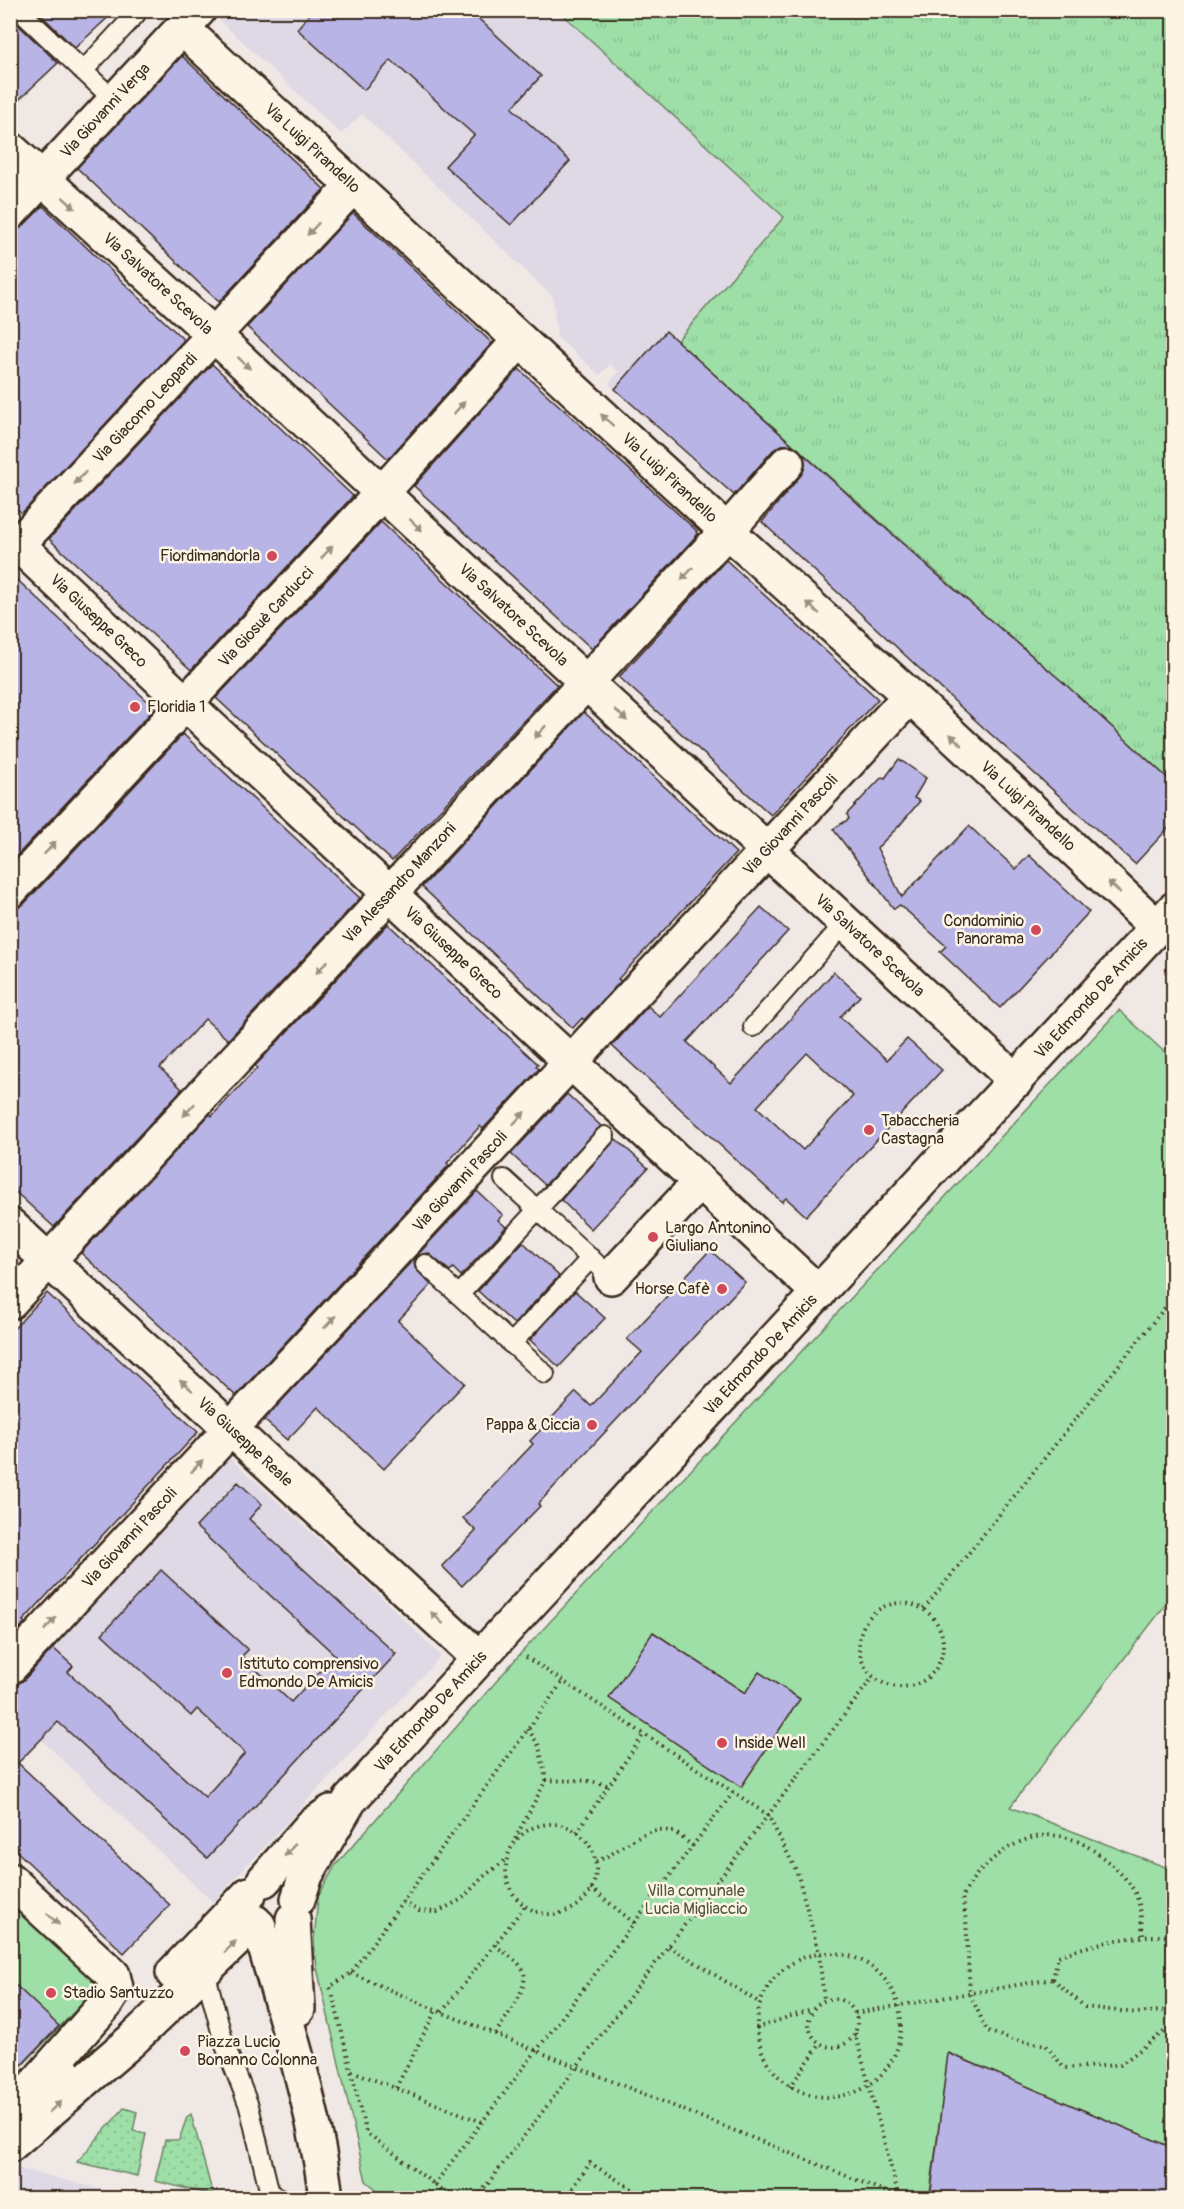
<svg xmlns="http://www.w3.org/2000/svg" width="1184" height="2209" font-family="Pangolin,sans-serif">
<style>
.built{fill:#dfd8e5}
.grass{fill:url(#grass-tufts);stroke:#6c8463;stroke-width:1.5}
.park{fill:#9edfa8;stroke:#6c8463;stroke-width:1.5}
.garden{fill:url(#garden-dots);stroke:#6c8463;stroke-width:1.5}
.building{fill:#b9b4e6;stroke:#3b2a1e;stroke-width:1.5;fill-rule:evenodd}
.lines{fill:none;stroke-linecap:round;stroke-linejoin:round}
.lane-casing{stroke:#3b2a1e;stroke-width:22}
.street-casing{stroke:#3b2a1e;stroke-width:38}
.secondary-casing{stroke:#3b2a1e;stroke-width:38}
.path{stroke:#3b2a1e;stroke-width:4;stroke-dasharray:1.5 4.5;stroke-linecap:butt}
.lane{stroke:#fcf5e5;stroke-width:18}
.street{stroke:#fcf5e5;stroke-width:33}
.secondary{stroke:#fcf5e5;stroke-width:33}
.oneway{fill:#9c9082}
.poi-dot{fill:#d1495b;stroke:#fcf5e5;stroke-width:2}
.labels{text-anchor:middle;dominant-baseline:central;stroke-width:5;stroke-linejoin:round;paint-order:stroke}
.street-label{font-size:16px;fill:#3b2a1e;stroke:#fcf5e5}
.poi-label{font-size:16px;fill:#3b2a1e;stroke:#fcf5e5;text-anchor:start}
.park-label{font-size:16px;fill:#545740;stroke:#fcf5e5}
</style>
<defs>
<pattern id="grass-tufts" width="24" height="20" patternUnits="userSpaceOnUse" patternTransform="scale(1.5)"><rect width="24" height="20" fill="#9edfa8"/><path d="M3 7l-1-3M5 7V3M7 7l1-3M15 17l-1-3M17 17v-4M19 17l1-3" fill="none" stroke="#89c090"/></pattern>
<pattern id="garden-dots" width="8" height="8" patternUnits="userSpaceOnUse" patternTransform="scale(1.5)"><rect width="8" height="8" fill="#9edfa8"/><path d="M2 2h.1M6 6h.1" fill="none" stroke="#89c090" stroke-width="1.8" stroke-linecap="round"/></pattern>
</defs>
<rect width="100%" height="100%" fill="#efe8e5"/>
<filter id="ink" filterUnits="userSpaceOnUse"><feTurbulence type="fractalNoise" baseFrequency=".0167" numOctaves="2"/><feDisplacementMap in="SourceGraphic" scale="12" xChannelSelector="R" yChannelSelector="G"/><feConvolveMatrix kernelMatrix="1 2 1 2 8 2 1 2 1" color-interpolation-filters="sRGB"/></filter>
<g filter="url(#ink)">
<g class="built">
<polygon points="222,10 559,11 784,217 677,341 666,332 614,389 609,383 619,372 610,364 600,375 557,337 553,297 362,114 341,134 216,17"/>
<polygon points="229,1457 372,1588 441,1656 213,1902 11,1711 10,1693"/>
<polygon points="13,2167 130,2197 135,2198 11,2198 11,2169"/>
</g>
<polygon class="grass" points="559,11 1173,11 1173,783 1001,628 943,690 913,662 970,602 677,341 784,217"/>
<g class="park">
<polygon points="1119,1010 1173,1060 1173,1595 1010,1807 1173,1870 1173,2148 949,2053 929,2198 388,2198 366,2181 317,1968 314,1941 318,1897 335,1866 521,1653"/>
<polygon points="10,1900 100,1985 11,2077 10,2077"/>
</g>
<g class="garden">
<polygon points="124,2108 137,2112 133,2131 146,2134 137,2176 77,2162"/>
<polygon points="191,2114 213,2195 155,2181 165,2140 179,2140 187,2117"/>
</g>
<g class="building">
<polygon points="36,10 116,10 75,48"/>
<polygon points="313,10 469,10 541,76 512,108 570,161 511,225 445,166 474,135 391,60 364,90 297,29"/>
<polygon points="10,17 58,63 10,108"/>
<polygon points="182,56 324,189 219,302 77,168"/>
<polygon points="43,206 184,340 22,513 10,503 10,231 16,231 23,226"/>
<polygon points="353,213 492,343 388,459 247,327"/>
<polygon points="666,331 795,447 790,445 782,445 773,450 734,495 615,389"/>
<polygon points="212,364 353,496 191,670 49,539"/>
<polygon points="519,369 697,531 696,532 698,534 592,649 414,486"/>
<polygon points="802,453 933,571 1064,683 1173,783 1173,823 1135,864 964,710 762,522 801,475 805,466"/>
<polygon points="381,522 557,685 392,861 216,698"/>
<polygon points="726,560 878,699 771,815 619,677"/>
<polygon points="10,573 155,708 10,863"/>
<polygon points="584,712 736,853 618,979 621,981 584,1020 582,1018 573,1028 422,887"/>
<polygon points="183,734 360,898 228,1040 205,1019 160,1068 182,1089 54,1227 10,1187 10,909 16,909 24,904"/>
<polygon points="899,759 926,778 914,798 920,801 900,825 877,848 902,897 969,826 1016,869 1029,855 1089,912 1000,1008 940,952 946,946 900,905 894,909 833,829 849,819 847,814 882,777 885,778"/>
<path d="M761,907L788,931L687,1042L731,1083L834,972L860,996L840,1017L887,1060L907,1039L942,1070L806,1216L786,1198L782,1202L612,1046L648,1006L660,1017ZM807,1053L853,1096L803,1150L757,1107Z"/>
<polygon points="388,924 538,1064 536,1066 539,1069 483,1129 480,1126 447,1163 449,1165 236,1396 81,1253 210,1114 212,1116 257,1068 255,1066"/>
<polygon points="567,1094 601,1126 545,1185 511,1154"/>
<polygon points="616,1139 648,1168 591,1229 561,1200"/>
<polygon points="477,1191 503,1215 498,1220 506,1227 461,1276 453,1268 450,1271 428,1253 417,1256 414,1262 415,1268 431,1285 398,1321 465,1383 384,1469 318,1407 287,1440 264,1420"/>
<polygon points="523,1242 559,1276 514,1324 478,1291"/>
<polygon points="710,1250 745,1282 538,1504 540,1506 462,1586 442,1566 476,1531 463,1518 533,1444 530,1441 576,1392 591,1406 642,1352 627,1339"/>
<polygon points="575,1291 605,1318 559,1367 530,1340"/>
<polygon points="47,1293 198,1432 23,1621 25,1623 10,1639 10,1333"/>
<polygon points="238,1482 262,1504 249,1519 396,1654 207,1858 58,1722 18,1763 170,1905 124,1953 10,1845 10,1685 16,1685 24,1680 53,1648 73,1666 68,1672 205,1797 245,1753 197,1709 191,1716 102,1634 161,1570 248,1650 242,1656 291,1702 335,1655 196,1527"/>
<polygon points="653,1632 745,1693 759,1672 800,1699 741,1787 609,1698"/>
<polygon points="10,1980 59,2026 10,2077"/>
<polygon points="948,2053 1173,2148 1173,2199 950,2199 931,2191"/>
</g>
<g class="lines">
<g class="lane-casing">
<g id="lane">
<polyline points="19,10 115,101"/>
<polyline points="83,71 136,14 132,10"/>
<polyline points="753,1027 845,923"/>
<polyline points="504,1179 611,1277"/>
<polyline points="425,1264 545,1374"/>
<polyline points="459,1295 605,1136"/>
<polyline points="511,1344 591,1258"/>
<polyline points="205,1971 224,2043 249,2106 270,2194 279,2198"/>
</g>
</g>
<g class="street-casing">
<g id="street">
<path id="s1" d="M183,29L727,531L910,696L1157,927"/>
<path id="s2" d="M10,149L214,335L382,493L1016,1081"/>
<path id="s3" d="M10,213L199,10"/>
<path id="s4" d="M10,537L185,703L819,1293"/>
<path id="s5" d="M10,553L353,186"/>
<path id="s6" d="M10,891L382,493L520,340"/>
<path id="s7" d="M10,1225L479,1658"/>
<polyline points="611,1277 700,1182"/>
<path id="s8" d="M10,1302L727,531L787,463"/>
<path id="s9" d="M10,1667L910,696"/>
<polyline points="10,1880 113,1975 116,1988 105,2005 31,2089"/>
</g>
</g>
<g class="secondary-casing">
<g id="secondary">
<polyline points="264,1880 312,1825 331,1812"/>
<path id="s10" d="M298,1899L306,1875L350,1800L498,1638L1174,909"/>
<polyline points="293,1919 298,2009"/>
<path d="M259,1926C284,2015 315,2106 326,2198"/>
<polyline points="173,1973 249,1894"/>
<polyline points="10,2114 63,2071"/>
<polyline points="10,2145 131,2041 255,1922"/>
</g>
</g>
<g class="path">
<circle cx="901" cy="1645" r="42"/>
<polyline points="924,1609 1174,1296"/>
<polyline points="526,1657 768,1815 797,1872 819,1953 824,2000"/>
<path d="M546,1780C571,1782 584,1777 609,1786"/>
<circle cx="551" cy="1869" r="45"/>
<polyline points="577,1832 644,1734"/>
<polyline points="515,1839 546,1780 539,1746 528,1729"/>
<path d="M596,1861C621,1854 644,1821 673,1832C680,1835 687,1842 693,1846"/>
<polyline points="591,1888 634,1923"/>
<polyline points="403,1902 419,1911 437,1912 462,1899 483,1877 507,1859"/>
<path d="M1143,1935C1141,1923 1141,1906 1136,1895C1129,1880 1115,1867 1102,1857C1060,1821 1018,1833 981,1870C973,1877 968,1888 962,1896L966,1919L970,1994L987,2031L1014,2040L1046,2045L1064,2068L1120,2065L1174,2024"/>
<path d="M495,1945C503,1952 519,1961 523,1970C531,1986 504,2020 495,2034"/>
<polyline points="669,1946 760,2003"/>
<circle cx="829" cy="2025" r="72"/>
<polyline points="351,1973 436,2010 901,2198"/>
<path d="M1053,1979L1058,1956C1099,1942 1130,1935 1174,1936"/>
<polyline points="1053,1979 1085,2007 1136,2013 1174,2010"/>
<polyline points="331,1989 330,1987 351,1973 563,1681"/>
<polyline points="333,1996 366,2132 452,2198"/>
<circle cx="833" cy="2023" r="24"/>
<polyline points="442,2012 525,1906"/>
<polyline points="855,2013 1053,1979"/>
<polyline points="756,2028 812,2009"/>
<polyline points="855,2033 899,2197"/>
<polyline points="352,2071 482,2122"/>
<polyline points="790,2087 821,2043"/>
<polyline points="396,2088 436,2010"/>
<polyline points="434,2185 733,1793"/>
<polyline points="572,2189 588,2198"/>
<polyline points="477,2198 873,1677"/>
<polyline points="566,2198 590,2163 647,2198"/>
</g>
<use href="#lane" class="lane"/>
<use href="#street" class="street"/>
<use href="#secondary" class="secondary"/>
</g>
<defs><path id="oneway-solid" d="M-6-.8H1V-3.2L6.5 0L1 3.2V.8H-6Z" transform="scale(1.5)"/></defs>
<g class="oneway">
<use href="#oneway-solid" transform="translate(69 203) rotate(42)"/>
<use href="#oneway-solid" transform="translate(313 229) rotate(133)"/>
<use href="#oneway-solid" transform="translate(244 363) rotate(43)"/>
<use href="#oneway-solid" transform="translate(459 408) rotate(-48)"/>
<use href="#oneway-solid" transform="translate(607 420) rotate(-137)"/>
<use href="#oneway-solid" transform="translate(80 478) rotate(133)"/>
<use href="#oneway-solid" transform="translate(416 525) rotate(43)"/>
<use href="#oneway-solid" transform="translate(327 552) rotate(-47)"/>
<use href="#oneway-solid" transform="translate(687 574) rotate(133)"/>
<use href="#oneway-solid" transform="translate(813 608) rotate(-138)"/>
<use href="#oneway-solid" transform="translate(621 715) rotate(43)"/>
<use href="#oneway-solid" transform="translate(540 732) rotate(133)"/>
<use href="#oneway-solid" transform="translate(956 740) rotate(-137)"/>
<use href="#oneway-solid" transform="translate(50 848) rotate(-47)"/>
<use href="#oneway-solid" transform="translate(1114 887) rotate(-137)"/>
<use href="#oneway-solid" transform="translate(322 967) rotate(133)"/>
<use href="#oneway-solid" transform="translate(189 1110) rotate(133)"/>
<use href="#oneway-solid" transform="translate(519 1118) rotate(-47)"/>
<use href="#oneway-solid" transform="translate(330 1322) rotate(-47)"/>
<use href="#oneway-solid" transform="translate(186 1385) rotate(-138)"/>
<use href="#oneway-solid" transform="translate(197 1466) rotate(-47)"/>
<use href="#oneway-solid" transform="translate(437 1618) rotate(-137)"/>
<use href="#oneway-solid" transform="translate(50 1624) rotate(-47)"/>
<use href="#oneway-solid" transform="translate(290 1850) rotate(131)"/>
<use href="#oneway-solid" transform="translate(53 1919) rotate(43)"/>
<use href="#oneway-solid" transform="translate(230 1947) rotate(-45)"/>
<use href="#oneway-solid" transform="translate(55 2107) rotate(-41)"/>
</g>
</g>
<g class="poi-dot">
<circle cx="272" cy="556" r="6"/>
<circle cx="135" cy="707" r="6"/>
<circle cx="1036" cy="930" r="6"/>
<circle cx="869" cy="1130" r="6"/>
<circle cx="653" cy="1237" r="6"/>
<circle cx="722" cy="1289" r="6"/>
<circle cx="592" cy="1425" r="6"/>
<circle cx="227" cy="1673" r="6"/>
<circle cx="722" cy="1743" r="6"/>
<circle cx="51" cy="1993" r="6"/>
<circle cx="185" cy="2051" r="6"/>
</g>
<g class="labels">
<g class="street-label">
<text stroke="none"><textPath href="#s3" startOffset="140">Via Giovanni Verga</textPath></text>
<text stroke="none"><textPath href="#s1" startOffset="176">Via Luigi Pirandello</textPath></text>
<text stroke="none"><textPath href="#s2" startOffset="200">Via Salvatore Scevola</textPath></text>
<text stroke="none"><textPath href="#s5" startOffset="198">Via Giacomo Leopardi</textPath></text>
<text stroke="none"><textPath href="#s1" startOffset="662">Via Luigi Pirandello</textPath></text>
<text stroke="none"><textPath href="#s2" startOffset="686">Via Salvatore Scevola</textPath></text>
<text stroke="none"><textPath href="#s6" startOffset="375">Via Giosuè Carducci</textPath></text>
<text stroke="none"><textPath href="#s4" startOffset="122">Via Giuseppe Greco</textPath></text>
<text stroke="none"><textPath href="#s1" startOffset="1148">Via Luigi Pirandello</textPath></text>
<text stroke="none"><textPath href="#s9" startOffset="1148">Via Giovanni Pascoli</textPath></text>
<text stroke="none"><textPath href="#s8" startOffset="572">Via Alessandro Manzoni</textPath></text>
<text stroke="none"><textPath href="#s2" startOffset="1172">Via Salvatore Scevola</textPath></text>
<text stroke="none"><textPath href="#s4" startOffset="608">Via Giuseppe Greco</textPath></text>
<text stroke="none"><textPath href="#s10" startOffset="1204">Via Edmondo De Amicis</textPath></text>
<text stroke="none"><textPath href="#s9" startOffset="662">Via Giovanni Pascoli</textPath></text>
<text stroke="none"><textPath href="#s10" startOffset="718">Via Edmondo De Amicis</textPath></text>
<text stroke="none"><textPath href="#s7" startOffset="320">Via Giuseppe Reale</textPath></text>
<text stroke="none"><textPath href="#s9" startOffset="176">Via Giovanni Pascoli</textPath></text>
<text stroke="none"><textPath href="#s10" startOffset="232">Via Edmondo De Amicis</textPath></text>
</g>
<g class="poi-label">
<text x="260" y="556" text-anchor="end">Fiordimandorla</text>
<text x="147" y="707">Floridia 1</text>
<text x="1024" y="921" text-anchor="end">Condominio<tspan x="1024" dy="18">Panorama</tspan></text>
<text x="881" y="1121">Tabaccheria<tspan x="881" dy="18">Castagna</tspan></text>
<text x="665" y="1228">Largo Antonino<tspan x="665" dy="18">Giuliano</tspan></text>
<text x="710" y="1289" text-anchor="end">Horse Cafè</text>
<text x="580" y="1425" text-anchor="end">Pappa &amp; Ciccia</text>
<text x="239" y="1664">Istituto comprensivo<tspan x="239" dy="18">Edmondo De Amicis</tspan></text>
<text x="734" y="1743">Inside Well</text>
<text x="63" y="1993">Stadio Santuzzo</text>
<text x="197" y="2042">Piazza Lucio<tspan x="197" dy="18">Bonanno Colonna</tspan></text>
</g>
<g class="park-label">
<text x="696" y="1891">Villa comunale<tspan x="696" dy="18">Lucia Migliaccio</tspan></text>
</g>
</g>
<rect width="1184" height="2209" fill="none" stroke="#fcf5e5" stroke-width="36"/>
<rect x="18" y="18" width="1148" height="2173" fill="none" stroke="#3b2a1e" stroke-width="2" filter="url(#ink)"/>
</svg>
